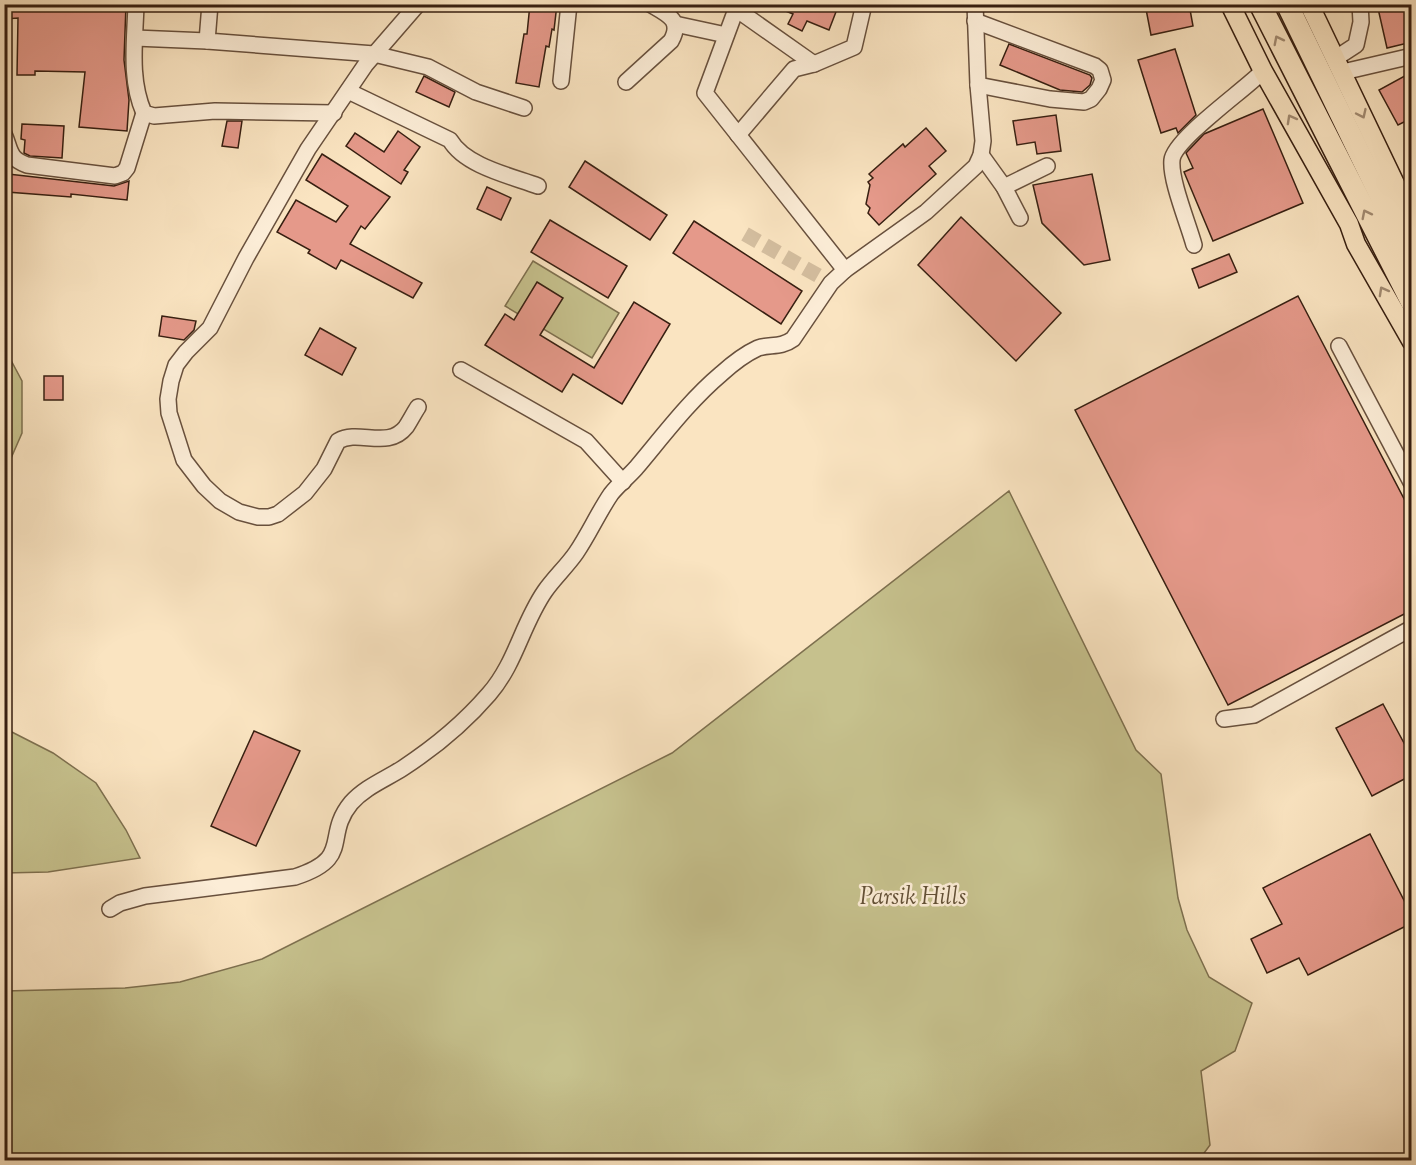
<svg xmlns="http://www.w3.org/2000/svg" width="1416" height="1165" font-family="'Sorts Mill Goudy',serif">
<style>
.green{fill:#c6c18d;stroke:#7e704f;stroke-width:1.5}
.building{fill:#e5998a;stroke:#371f11;stroke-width:1.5}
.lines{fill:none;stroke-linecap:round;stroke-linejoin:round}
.minor-tunnel{stroke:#d3bd9e;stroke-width:15;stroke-dasharray:15 8;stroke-linecap:butt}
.minor-casing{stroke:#68503d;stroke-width:18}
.major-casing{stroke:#371f11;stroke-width:21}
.highway-casing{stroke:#371f11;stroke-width:24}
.minor{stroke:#fcedd7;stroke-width:15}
.major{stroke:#fae4c1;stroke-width:18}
.highway{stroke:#fae4c1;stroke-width:21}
.oneway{stroke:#a28b72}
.labels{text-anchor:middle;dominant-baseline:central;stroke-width:5;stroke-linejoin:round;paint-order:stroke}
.park-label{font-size:24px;font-style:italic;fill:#625036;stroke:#fcedd7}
</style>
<rect width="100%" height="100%" fill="#fae4c1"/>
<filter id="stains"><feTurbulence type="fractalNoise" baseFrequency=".00333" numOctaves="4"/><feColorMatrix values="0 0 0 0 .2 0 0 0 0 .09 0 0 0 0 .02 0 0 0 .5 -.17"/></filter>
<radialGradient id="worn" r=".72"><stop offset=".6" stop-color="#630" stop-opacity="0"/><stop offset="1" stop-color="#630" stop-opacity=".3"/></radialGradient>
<g class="green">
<polygon points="533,261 619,313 592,358 505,306"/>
<polygon points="5,349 22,381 22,433 5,472"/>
<polygon points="1009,491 1136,750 1161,774 1178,898 1187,930 1209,977 1252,1003 1235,1051 1201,1071 1210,1145 1199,1160 5,1160 5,991 125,988 180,982 262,959 672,753"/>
<polygon points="4,728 53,753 96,783 126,830 140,858 48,872 5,873"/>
</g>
<g class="building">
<polygon points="4,4 126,4 124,60 129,100 127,131 79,127 85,72 35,71 35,75 17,75 18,18 4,19"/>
<polygon points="530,4 557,4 554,30 552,29 549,47 546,46 539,87 516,83 524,34 527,34"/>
<polygon points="839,4 829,30 807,21 802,31 788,24 793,14 771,5"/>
<polygon points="1145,4 1189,4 1193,26 1151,35"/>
<polygon points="1377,4 1403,4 1412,42 1387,48"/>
<polygon points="1009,44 1090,75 1092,78 1090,85 1082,92 1060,90 1000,65"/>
<polygon points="1175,49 1196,115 1178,133 1176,128 1161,133 1138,60"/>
<polygon points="1412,72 1412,118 1398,125 1379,90"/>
<polygon points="424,76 455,92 449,107 416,92"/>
<polygon points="1263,109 1303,203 1213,241 1184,172 1193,168 1186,153 1204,134"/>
<polygon points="1056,115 1061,151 1037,154 1035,142 1017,145 1013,121"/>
<polygon points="227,121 242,121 238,148 222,146"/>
<polygon points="22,124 64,126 62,158 30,156 24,153 25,140 21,139"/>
<polygon points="926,128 946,151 929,166 936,174 879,225 868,213 870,208 866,204 870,185 868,182 873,178 869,174 903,144 905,147"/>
<polygon points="398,131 420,147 404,170 408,172 401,184 346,146 355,133 384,152"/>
<polygon points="322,154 390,197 365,229 361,226 350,244 422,283 413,298 341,260 336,269 308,253 310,250 277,232 296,200 336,222 348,206 306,180"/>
<polygon points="585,161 667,215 650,240 569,187"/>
<polygon points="8,174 114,186 129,181 127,200 71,194 71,197 7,192"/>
<polygon points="1092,174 1110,260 1084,265 1042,223 1033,185"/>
<polygon points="487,187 511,198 501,220 477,209"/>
<polygon points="961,217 1061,313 1016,361 918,265"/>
<polygon points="550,220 627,266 608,298 531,252"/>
<polygon points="694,221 802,291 781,324 673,253"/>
<polygon points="1229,254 1237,272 1199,288 1192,269"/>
<polygon points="537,282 563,298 540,335 594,368 634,302 670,324 622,404 573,374 562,392 485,345 505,314 514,320"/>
<polygon points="1298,296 1412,514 1412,610 1228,705 1075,410"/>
<polygon points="162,316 196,321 194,330 184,340 159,336"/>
<polygon points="320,328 356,348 342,375 305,355"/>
<rect x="44" y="376" width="19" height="24"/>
<polygon points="1383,704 1412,758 1412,775 1372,796 1336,728"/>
<polygon points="254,731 300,751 256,846 211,826"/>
<polygon points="1370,834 1412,916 1412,923 1308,975 1299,958 1267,973 1251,939 1282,924 1263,888"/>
</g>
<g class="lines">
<polyline class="minor-tunnel" points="745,234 831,283"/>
<g class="minor-casing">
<g id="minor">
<path d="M136,4C135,41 129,79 144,113L154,116L215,111L334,113"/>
<polyline points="210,4 207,41 374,54 428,67 476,92 524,108"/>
<polyline points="738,4 705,93 845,270"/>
<polyline points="736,9 814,64"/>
<polyline points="975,21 1095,66 1100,70 1103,80 1099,89 1091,99 1084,102 1050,99 978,85"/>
<polyline points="675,24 726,35"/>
<polyline points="135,38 207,41"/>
<polyline points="1336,58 1356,45 1361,22 1360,4"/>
<polyline points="1343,72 1412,56"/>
<polyline points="561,81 569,4"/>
<path d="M626,82L671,41C683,20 667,14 650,4"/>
<path d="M348,91L450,140C465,166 511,176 538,186"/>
<path d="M4,134C11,150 8,158 27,165L115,176L123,173L127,168L144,113"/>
<polyline points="738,135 794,69 814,64 854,47 864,4"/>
<polyline points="981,155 1004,187 1020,218"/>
<polyline points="1004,187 1047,166"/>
<path d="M1194,245C1188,223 1170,180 1172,160C1174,139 1246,89 1263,71"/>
<polyline points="1339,346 1412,484"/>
<polyline points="461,370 586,441 623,482"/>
<path d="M418,407C414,413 410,421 406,427C388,450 359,429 338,441L324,469L305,493L278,514L269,517H258L239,512L220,501L204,486L184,460L169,413L168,399L171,381L176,365L186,352L210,328L246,258L308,149L366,64L418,4"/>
<polyline points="1224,719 1254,715 1412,628"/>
<path d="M110,909L120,903L145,896L295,877C354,858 323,837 351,803C365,787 386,779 403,768C435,747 464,723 489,694C516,663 522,624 545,591C554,578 567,566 576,553C589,534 598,513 611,494C618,485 628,477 636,468C663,436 689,401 721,374C732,364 745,354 758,348C770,344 781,348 793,339L831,283L845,270L926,212L976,166L981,155L983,141L978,85L975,4"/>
</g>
</g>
<g class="major-casing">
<g id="major">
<polyline points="1230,4 1263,71 1349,224 1356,244 1412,342"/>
<polyline points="1309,4 1412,219"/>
</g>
</g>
<g class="highway-casing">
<g id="highway">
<polyline points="1260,4 1412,303"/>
<polyline points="1287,4 1412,261"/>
</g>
</g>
<use href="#minor" class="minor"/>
<use href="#major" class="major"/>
<use href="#highway" class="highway"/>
</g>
<defs><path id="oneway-chevron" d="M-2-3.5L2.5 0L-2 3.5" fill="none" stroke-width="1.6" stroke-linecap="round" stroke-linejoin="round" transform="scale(1.5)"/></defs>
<g class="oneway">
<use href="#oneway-chevron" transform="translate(1278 40) rotate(-117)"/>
<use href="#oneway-chevron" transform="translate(1362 114) rotate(65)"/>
<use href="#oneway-chevron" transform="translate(1291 119) rotate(-119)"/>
<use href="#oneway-chevron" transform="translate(1366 214) rotate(-117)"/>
<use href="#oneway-chevron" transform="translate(1383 291) rotate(-119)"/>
</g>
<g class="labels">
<g class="park-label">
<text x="913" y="898">Parsik Hills</text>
</g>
</g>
<rect width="1416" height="1165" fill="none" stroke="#fae4c1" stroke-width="24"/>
<rect x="6" y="6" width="1404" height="1153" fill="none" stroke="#371f11" stroke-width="3"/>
<rect x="12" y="12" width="1392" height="1141" fill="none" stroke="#371f11" stroke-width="1.5"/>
<rect width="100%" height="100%" filter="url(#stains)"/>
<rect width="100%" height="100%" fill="url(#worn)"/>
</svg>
